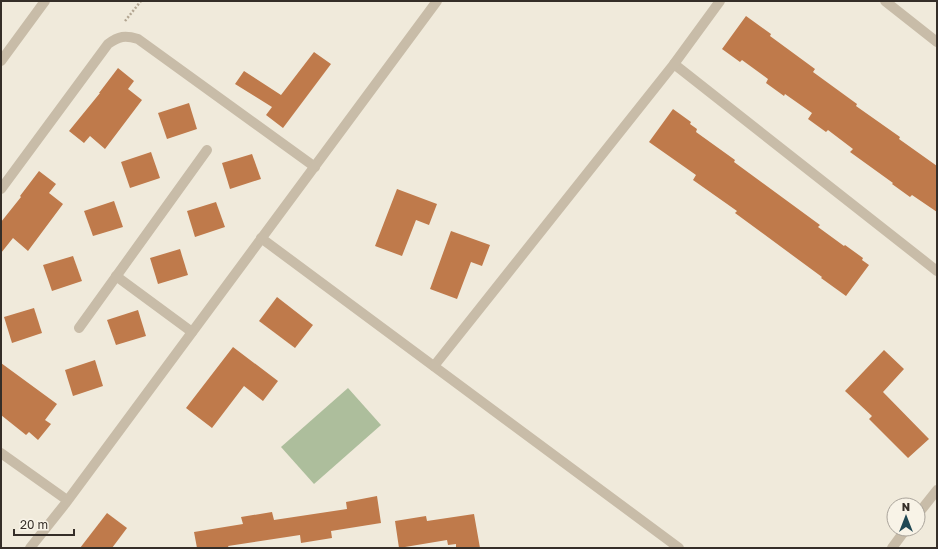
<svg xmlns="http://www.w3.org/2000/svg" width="938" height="549" font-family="'Golos Text',sans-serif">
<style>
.green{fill:#adbe9c}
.building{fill:#bf7a4b}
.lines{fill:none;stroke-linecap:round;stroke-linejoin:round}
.path{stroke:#b3a692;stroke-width:2.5;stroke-dasharray:2 2;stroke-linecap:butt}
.street{stroke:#c8bca8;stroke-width:10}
</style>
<rect width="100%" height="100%" fill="#f0eadb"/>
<polygon class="green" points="348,388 381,425 314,484 281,447"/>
<g class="building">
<polygon points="746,16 771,34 770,36 815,69 813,72 857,104 856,106 900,137 899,139 937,166 937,212 912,195 910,197 892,184 893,183 850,152 853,149 828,130 826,132 808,119 812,113 785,94 784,96 766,83 768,79 742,60 740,62 722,49"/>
<polygon points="314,52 331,64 283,128 266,115 272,107 235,84 244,71 281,95"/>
<polygon points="118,68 134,81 128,89 142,100 105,149 90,136 84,143 69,131 100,93 99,93"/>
<polygon points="189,103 197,129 167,139 158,113"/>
<polygon points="673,109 691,122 690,124 697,129 696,132 735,160 734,162 820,225 818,227 844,246 845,245 863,258 862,260 869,265 846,296 821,278 822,277 735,213 737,211 693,180 696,175 649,142"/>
<polygon points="151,152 160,178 130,188 121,162"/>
<polygon points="252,154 261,179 230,189 222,163"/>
<polygon points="39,171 56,184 49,193 63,204 28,251 13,238 1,253 1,222 21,197 20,196"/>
<polygon points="397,189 437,204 429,225 416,220 402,256 375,246"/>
<polygon points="114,201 123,227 93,236 84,211"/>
<polygon points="216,202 225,227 195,237 187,211"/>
<polygon points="451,231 490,245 482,266 471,262 457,299 430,289"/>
<polygon points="180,249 188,275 158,284 150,258"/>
<polygon points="73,256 82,281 52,291 43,265"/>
<polygon points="277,297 313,325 295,348 259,321"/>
<polygon points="34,308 42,333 12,343 4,317"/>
<polygon points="138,310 146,336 116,345 107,320"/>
<polygon points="233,347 278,381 263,401 244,386 212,428 186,408"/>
<polygon points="884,350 904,369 883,392 929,439 908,458 869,419 872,416 845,391"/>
<polygon points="95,360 103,386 73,396 65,370"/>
<polygon points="1,363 57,404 45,420 51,424 38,440 29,432 26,435 1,415"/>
<polygon points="377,496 381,523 331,531 332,538 301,543 300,535 228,546 229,548 197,548 194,532 243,524 241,517 272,512 274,520 347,509 346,502"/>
<polygon points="107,513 127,528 112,548 80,548"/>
<polygon points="474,514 480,548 456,548 456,544 448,545 447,540 399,548 395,521 426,516 427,521"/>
</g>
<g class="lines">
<polyline class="path" points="125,21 141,1"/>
<g class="street">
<polyline points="885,1 937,42"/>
<polyline points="1,61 45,1"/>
<polyline points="674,64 937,271"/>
<path d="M1,189L108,44C119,36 125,35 138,39L315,167"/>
<polyline points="261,238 679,548"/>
<polyline points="116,276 192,332"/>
<polyline points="79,328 207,150"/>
<polyline points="434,366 674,64 720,1"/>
<polyline points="1,453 67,500"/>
<polyline points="918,514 937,490"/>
<polyline points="30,548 65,504 437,1"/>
<polyline points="892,548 906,529"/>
</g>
</g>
<rect width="938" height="549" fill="none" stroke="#352e28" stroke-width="4"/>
<g transform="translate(906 517)"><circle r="19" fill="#f8f3e7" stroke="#aaa49b"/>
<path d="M0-3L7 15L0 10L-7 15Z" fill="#204854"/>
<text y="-6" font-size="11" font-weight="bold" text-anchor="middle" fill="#352e28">N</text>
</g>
<path d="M14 529v6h60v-6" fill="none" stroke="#352e28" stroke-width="2"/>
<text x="20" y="529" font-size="12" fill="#352e28" stroke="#f8f3e7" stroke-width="3" paint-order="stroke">20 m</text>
</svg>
